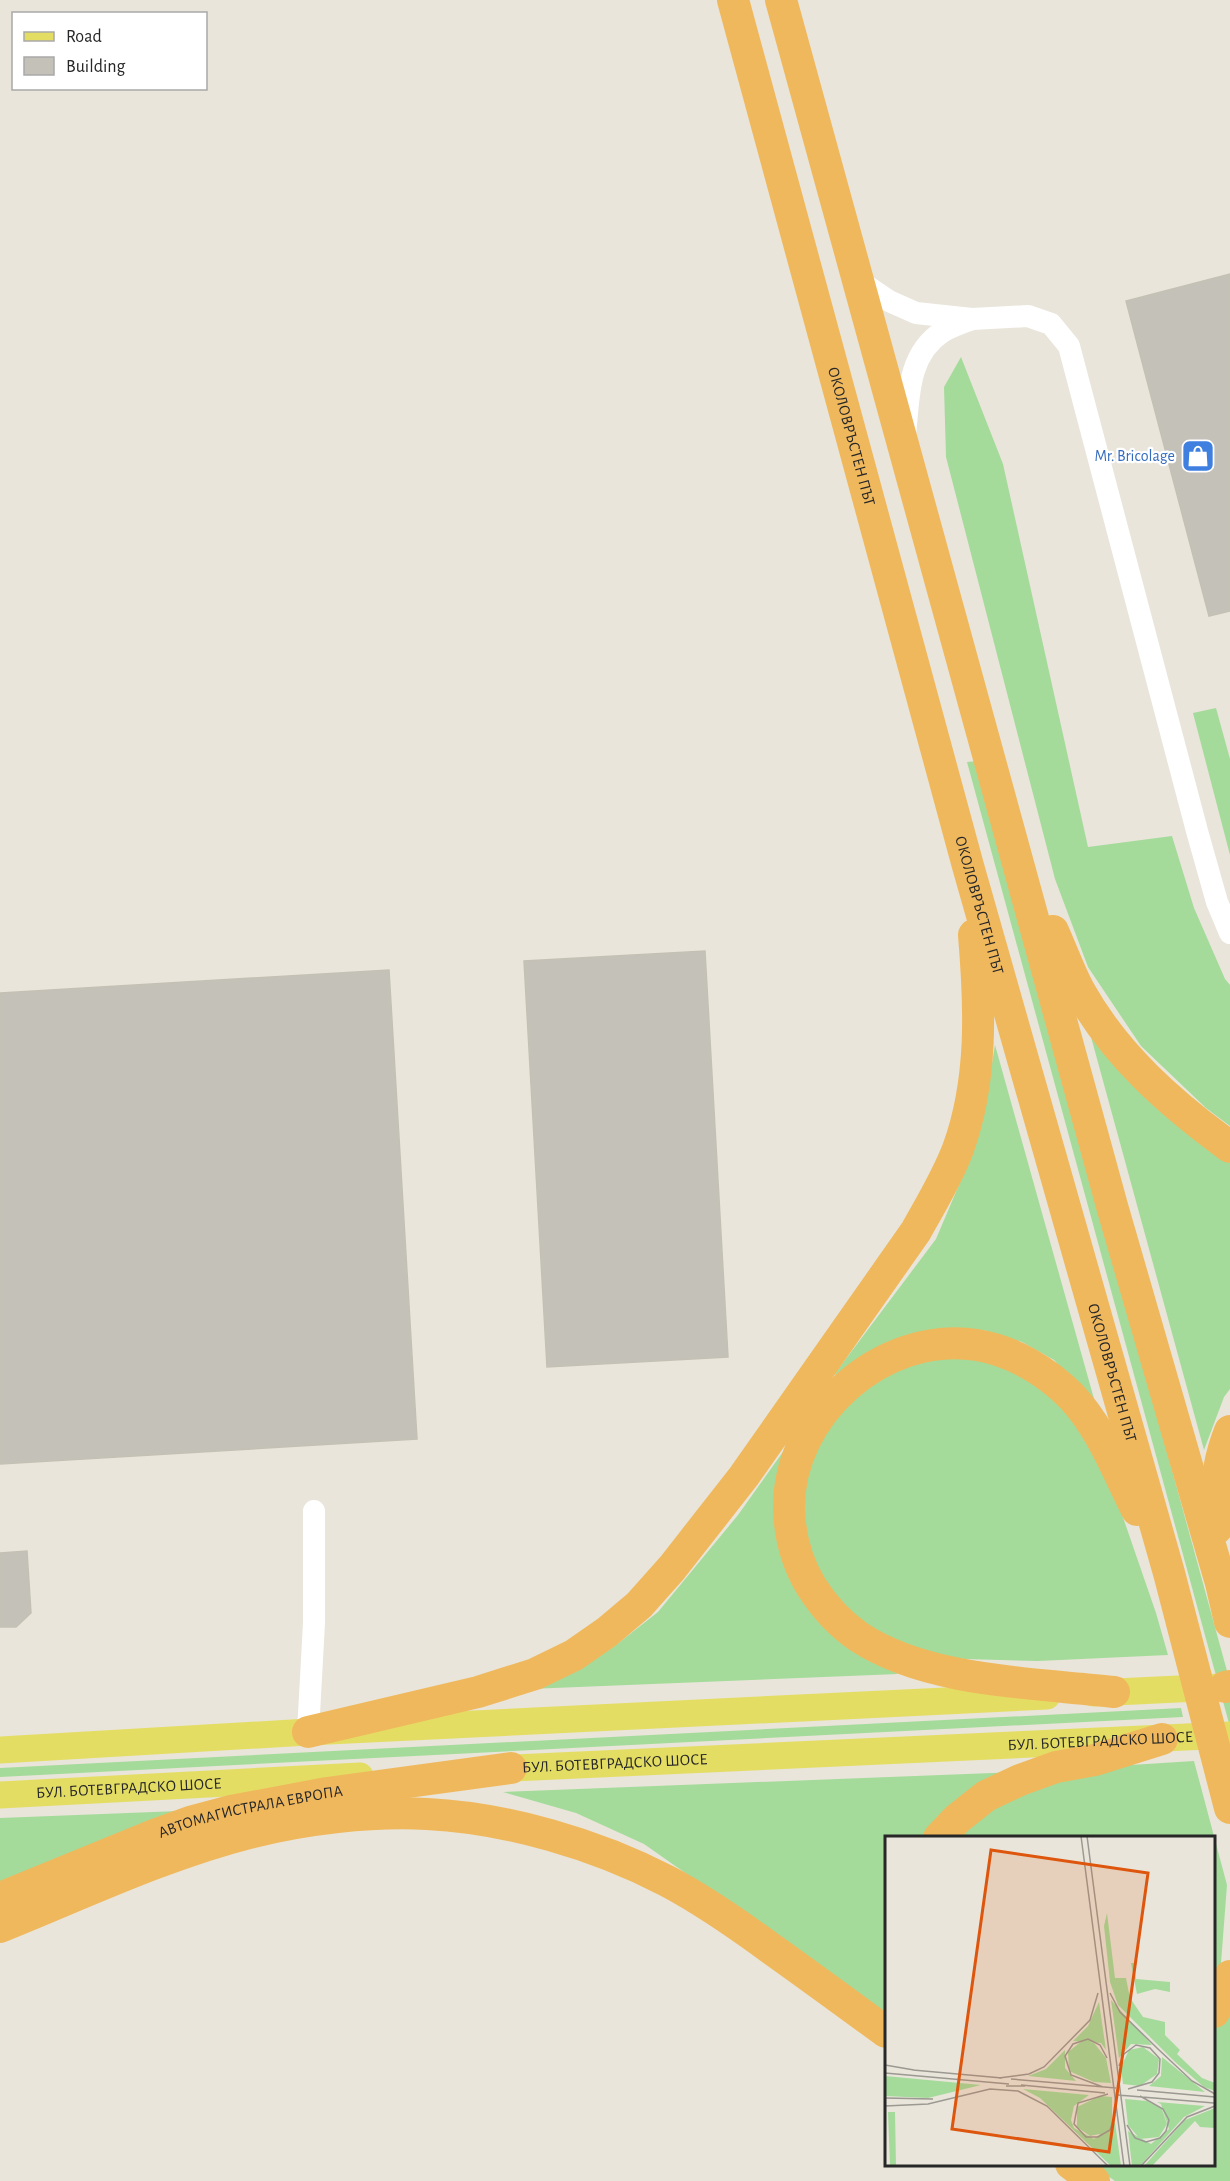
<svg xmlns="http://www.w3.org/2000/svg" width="1230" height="2181" font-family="'Alegreya Sans',sans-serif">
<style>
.grass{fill:#a4db9a}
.building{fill:#c4c1b9;stroke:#c4c1b4;stroke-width:1.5}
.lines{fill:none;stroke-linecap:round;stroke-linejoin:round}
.minor{stroke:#fff;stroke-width:22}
.major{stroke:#e4dd64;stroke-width:27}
.highway{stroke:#f0b85d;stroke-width:32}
.labels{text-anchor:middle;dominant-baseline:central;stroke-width:4.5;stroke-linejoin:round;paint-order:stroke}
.street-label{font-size:16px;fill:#272727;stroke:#fff}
.shop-label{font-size:16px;fill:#366cbe;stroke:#fff;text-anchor:end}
.inset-road{fill:none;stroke:#9b9992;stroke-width:1.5}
.view{fill:#de560d;fill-opacity:0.15;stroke:#de560d;stroke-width:3}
.inset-edge{fill:none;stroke:#272727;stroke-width:3}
</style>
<rect width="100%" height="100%" fill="#e9e5da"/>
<g class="grass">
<polygon points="961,357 1003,464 1088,847 1172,836 1194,908 1225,979 1230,985 1230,1126 1206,1108 1141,1046 1088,967 1055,879 946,457 944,387"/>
<polygon points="1216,708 1230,759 1230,855 1193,713"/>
<polygon points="978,761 1230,1682 1230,1727 967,762"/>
<polygon points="1085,1015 1230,1155 1230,1389 1224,1397 1204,1450"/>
<polygon points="995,1045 1096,1406 1054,1360 1022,1342 983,1330 940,1329 870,1354 833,1376 936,1239 961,1180 982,1124"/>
<polygon points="953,1353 1001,1362 1044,1386 1078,1421 1106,1468 1156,1613 1168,1655 1038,1661 965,1659 917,1654 868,1629 838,1604 814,1564 802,1514 809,1464 831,1421 864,1386 904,1363"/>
<polygon points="785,1449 778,1494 852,1649 898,1674 529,1689 577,1671 616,1645 658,1612 738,1515"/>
<polygon points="1181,1708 1183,1717 0,1777 0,1768"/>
<polygon points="1194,1761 1227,1885 1221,1963 1214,1984 1214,1838 954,1838 996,1802 1099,1767"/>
<polygon points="1018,1772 928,1837 886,1838 886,2014 644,1844 576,1813 503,1792"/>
<polygon points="179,1811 0,1883 0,1818"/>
<polygon points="1230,1997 1230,2181 1115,2181 1092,2165 1214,2164 1214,2029 1224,2015"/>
</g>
<g class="building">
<polygon points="1230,274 1230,611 1209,616 1126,301"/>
<polygon points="705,951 728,1357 547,1367 524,961"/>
<polygon points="389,970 417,1439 0,1464 0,993"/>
<polygon points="27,1551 31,1613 16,1627 0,1627 0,1553"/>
</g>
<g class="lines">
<g class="minor">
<polyline points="858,280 889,301 916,313 972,319 1028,316 1051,324 1069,346 1197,831 1217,902 1230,933"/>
<path d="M905,435C909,398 907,355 942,332C950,327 962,323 972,319"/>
<polyline points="308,1732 314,1623 314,1511"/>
</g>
<g class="major">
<polyline points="1094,1693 1220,1687"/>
<polyline points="0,1750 308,1732 1047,1696"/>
<path id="s1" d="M491,1769L1230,1735"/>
<path id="s2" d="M0,1795L360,1776"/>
</g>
<g class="highway">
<path id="s3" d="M733,0L968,866L1169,1573L1230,1808"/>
<polyline points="781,0 1112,1206 1221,1583 1230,1622"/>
<path d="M1053,931C1062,951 1069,971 1079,990C1115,1055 1171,1104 1230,1147"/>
<path d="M1217,1528C1214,1494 1217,1463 1230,1431"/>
<polyline points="1225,1687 1230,1686"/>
<path d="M1114,1692C1035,1683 927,1682 859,1637C840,1624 823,1605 811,1586C797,1563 790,1537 789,1510C787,1415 882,1330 977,1345C1013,1351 1046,1371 1071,1396C1101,1427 1118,1473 1137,1510"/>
<path d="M308,1732L478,1692L535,1674L574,1655L607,1632L639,1605L672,1568L744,1476L916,1231C931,1204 947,1178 958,1149C983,1080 980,1007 974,935"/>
<polyline points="939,1838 957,1819 986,1796 1020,1780 1056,1767 1095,1760 1162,1739"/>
<path id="s4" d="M0,1898L154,1835L190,1822L231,1811L327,1793L511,1768"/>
<path d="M0,1927C82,1894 163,1855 249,1833C304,1819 370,1811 427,1814C507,1818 596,1844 667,1881C705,1901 739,1925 773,1950C811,1977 849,2005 886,2032"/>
<polyline points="1214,2012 1230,1976"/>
<polyline points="1071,2164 1094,2181"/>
</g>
</g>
<defs>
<g id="shop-square" transform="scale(1.725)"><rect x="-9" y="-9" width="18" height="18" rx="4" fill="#3f7fe0" stroke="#fff"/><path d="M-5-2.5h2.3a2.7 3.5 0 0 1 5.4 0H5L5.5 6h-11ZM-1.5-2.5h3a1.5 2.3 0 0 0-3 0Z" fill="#fff"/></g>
</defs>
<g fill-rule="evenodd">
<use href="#shop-square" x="1198" y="456"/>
</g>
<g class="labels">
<g class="street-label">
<text stroke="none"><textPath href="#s3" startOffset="452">ОКОЛОВРЪСТЕН ПЪТ</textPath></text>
<text stroke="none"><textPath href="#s3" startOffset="938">ОКОЛОВРЪСТЕН ПЪТ</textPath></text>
<text stroke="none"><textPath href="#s3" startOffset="1424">ОКОЛОВРЪСТЕН ПЪТ</textPath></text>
<text stroke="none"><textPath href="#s1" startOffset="610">БУЛ. БОТЕВГРАДСКО ШОСЕ</textPath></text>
<text stroke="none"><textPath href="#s1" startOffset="124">БУЛ. БОТЕВГРАДСКО ШОСЕ</textPath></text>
<text stroke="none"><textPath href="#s2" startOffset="129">БУЛ. БОТЕВГРАДСКО ШОСЕ</textPath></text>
<text stroke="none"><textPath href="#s4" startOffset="266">АВТОМАГИСТРАЛА ЕВРОПА</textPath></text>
</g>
<g class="shop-label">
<text x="1175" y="456">Mr. Bricolage</text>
</g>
</g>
<g transform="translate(885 1836)">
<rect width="330" height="330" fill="#e9e5da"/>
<path d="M222,77L230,142H241L245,162L258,181L280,186V199L295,214L292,218L317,242L330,247V255L319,251L290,226L233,169L225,146L219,90ZM246,127H249L251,143L285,146V156L270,153L252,158ZM226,164L267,209L246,208L234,222ZM214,166L221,214L216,207L188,205L203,190ZM197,205L209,207L221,222L226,247L209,246L184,235L183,216ZM258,211L274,223L272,238L255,250L238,248L236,231L244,214ZM180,214V232L191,245L143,240L161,233ZM277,221L320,256L264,250L276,240ZM0,240L96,249L43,262L0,260ZM138,253L204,259L189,270L186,284L189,292L209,303L230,286L236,330H226L155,262ZM215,260L227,261V288L219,297L205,300L192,291V271ZM240,263L262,265L277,273L282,288L274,301L255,303L243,289ZM272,266L320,270L299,281L255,330H247L243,295L266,308L284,293L276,268ZM330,272V292L315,291L310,285L267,330H259L300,284ZM3,276H10L11,330H5Z" fill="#a4db9a"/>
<path class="inset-road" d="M196,0L239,330M202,0L245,330M225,157L235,176L273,213L307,245L330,258M0,229L29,234M234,230L239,218L251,209L265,212L275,223L274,237L267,246L243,253M28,234L117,242M0,237L124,248M114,242L144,238L159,231L205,184L213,157M126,243L231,252M136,249L220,257M121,250H140M218,251L186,239L180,220L188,208L203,203L215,209L222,222M252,254L330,261M223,258L193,267L189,288L201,301H213L225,294L230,279M233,259L329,267M0,262L48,263M0,270L43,268L105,253L133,255L162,270L223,330M242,289L250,302L261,306L275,302L281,295L284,284L278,273L255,260M256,330L302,281L330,270"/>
<path class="view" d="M106,14L263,37L224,316L67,293Z"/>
<rect width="330" height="330" class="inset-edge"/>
</g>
<rect x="12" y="12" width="195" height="78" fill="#ffffff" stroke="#a9a9a9" stroke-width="1.5"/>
<rect x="24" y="32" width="30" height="9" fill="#e4dd64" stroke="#a9a9a9" stroke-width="1.5"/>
<text x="66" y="42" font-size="18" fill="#272727">Road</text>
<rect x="24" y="57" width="30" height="18" fill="#c4c1b9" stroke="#a9a9a9" stroke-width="1.5"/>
<text x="66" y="72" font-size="18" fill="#272727">Building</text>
</svg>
